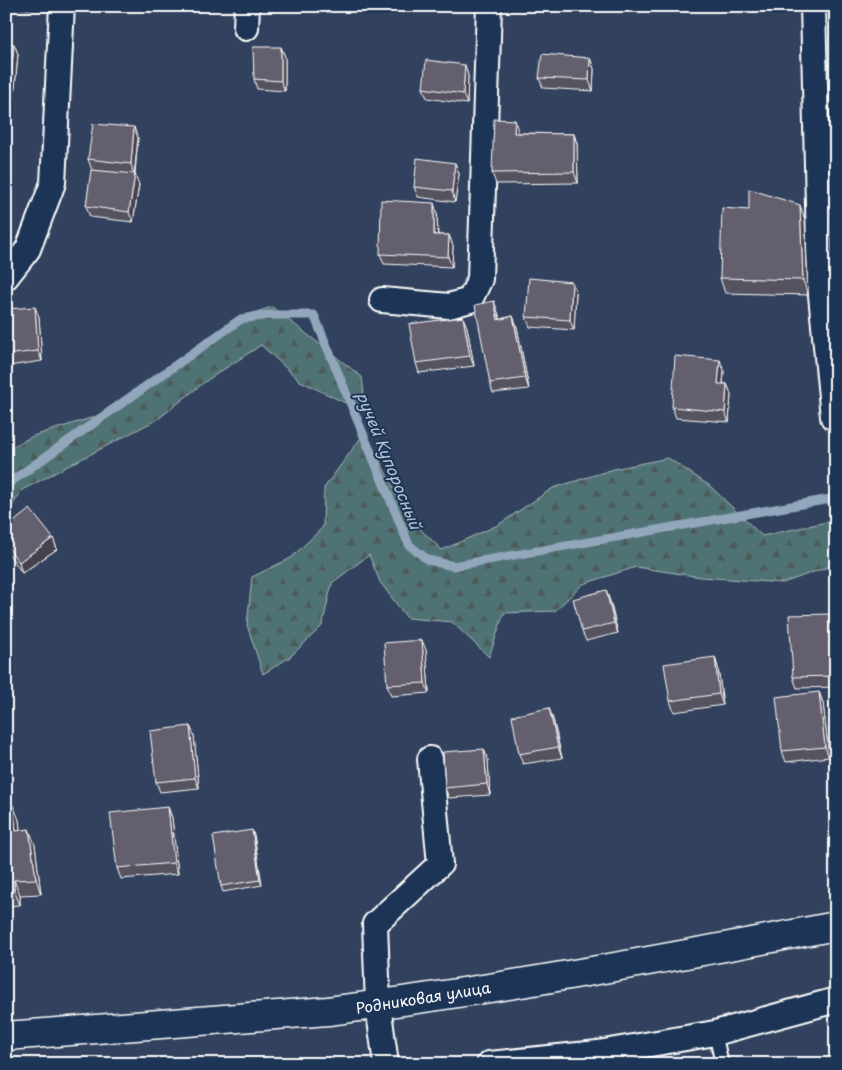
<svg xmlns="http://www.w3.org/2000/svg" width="842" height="1070" font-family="'Playpen Sans',sans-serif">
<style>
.forest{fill:url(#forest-firs);stroke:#a8b9ba}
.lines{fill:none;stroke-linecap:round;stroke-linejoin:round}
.stream{stroke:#92a6bc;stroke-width:9}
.lane-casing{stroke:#fff;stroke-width:16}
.street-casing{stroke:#fff;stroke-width:28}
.secondary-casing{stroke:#fff;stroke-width:31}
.lane{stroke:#1d3557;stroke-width:12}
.street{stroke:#1d3557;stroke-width:24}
.secondary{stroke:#1d3557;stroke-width:28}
.wall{fill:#55525f;stroke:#fff}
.shaded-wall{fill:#45424d;stroke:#fff}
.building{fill:#635f6e;stroke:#fff}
.labels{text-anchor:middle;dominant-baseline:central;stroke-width:4;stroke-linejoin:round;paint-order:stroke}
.street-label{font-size:15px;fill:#fff;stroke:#1d3557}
.water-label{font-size:16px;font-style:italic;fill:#b7c3d3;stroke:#1d3557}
</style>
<defs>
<pattern id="forest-firs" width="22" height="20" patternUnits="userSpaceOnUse" patternTransform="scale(1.25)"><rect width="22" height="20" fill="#507374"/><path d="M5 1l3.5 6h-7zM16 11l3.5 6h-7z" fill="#4d5a5a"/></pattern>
</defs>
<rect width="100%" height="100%" fill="#32425e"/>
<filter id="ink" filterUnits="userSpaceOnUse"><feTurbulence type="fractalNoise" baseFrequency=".02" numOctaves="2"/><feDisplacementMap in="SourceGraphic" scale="10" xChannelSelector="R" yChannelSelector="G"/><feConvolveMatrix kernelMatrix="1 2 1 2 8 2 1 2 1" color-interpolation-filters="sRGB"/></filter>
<g filter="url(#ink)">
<g class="forest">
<polygon points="272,307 362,377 366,413 300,381 261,345 206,381 158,419 22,490 6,516 6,450 33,436 94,417 144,393 171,366 210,346 234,319"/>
<polygon points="365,432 391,483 418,527 442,550 498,525 553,488 614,469 668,458 710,486 762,536 836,520 836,564 783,583 701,577 636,567 583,584 555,611 504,613 489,657 452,622 407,618 380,582 369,555 332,583 322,626 290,657 263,674 247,625 252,577 291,558 323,527 324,488"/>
</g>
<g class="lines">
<polyline class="stream" points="6,485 241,319 269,315 314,315 409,545 428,560 453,566 836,498"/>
<g class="lane-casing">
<polyline id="lane" points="715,1033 722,1064"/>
</g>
<g class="street-casing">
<g id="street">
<polyline points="813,6 820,285 833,417 836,418"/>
<polyline points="246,28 247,6"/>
<polyline points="6,277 28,249 53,183 62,6"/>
<polyline points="382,300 449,306 470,300 480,279 489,6"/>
<polyline points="386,1064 378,1005 375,924 440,864 430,759"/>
<polyline points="489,1064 598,1053 715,1033 836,1000"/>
</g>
</g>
<g class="secondary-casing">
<path id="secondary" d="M6,1036L328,1011C498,990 667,958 836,926"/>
</g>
<use href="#lane" class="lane"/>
<use href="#street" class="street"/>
<use href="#secondary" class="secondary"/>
</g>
<g class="wall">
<polygon points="6,6 32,6 32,10 6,7"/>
<polygon points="6,43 14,44 18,54 14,98 6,97"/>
<polygon points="281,47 285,57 285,91 257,89 254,79"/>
<polygon points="590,58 594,69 593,91 543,88 539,78"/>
<polygon points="465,65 468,76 467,104 427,98 423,88"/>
<polygon points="518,131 518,133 574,134 577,144 578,183 496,184 492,173"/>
<polygon points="138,138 135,174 139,185 133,222 90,217 86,206 92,170 88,159"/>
<polygon points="455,163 459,174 455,202 418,197 414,187"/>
<polygon points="437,213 438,235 449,235 453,246 452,267 384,264 380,254"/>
<polygon points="805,220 808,295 725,293 720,278"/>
<polygon points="576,292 574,330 530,327 526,317"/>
<polygon points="836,304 836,361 833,360 829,350"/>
<polygon points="6,309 39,317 42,361 9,366 6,357"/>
<polygon points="498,312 500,319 513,316 517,327 529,389 493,393 490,383"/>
<polygon points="467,327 474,366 419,373 416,363"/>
<polygon points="724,371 723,384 727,384 731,394 729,422 676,418 672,407"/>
<polygon points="6,528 53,538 57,549 22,573 6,550"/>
<polygon points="610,601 618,633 586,641 582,631"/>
<polygon points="834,624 836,652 836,687 797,688 793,677"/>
<polygon points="426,650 429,693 391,696 387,685"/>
<polygon points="715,657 718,668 723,705 674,712 670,701"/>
<polygon points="819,692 823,703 829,757 786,762 782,751"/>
<polygon points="553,719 562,758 523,764 519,754"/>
<polygon points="190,726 194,736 199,788 160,792 156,782"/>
<polygon points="488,760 490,795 449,798 445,788"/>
<polygon points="6,805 19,820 20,831 35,845 41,894 20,895 20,905 6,906"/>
<polygon points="168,807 172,818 178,874 121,879 117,868"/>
<polygon points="254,835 262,885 223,892 221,886"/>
</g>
<g class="shaded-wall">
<polygon points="14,44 18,54 14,98 10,87"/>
<polygon points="281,47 285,57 285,91 281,81"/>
<polygon points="590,58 594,69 593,91 589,80"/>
<polygon points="465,65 468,76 467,104 463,94"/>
<polygon points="515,120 518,131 518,143 514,133"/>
<polygon points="134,127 138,138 134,175 131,164"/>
<polygon points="574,134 577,144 578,183 574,172"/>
<polygon points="455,163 459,174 455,202 452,191"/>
<polygon points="135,174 139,185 133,222 129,212"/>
<polygon points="434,203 437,213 438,246 434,235"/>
<polygon points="800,205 805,220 808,295 803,280"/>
<polygon points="449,235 453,246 452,267 448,257"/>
<polygon points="572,282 576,292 574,330 570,320"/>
<polygon points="494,301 498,312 502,330 498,320"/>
<polygon points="35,307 39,317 42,361 38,351"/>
<polygon points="513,316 517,327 529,389 525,378"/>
<polygon points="463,317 467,327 474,366 470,356"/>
<polygon points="720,360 724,371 722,394 718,384"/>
<polygon points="727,384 731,394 729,422 725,412"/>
<polygon points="53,538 57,549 22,573 19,562"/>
<polygon points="606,590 610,601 618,633 614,623"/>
<polygon points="830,614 834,624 836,652 836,680 834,676"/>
<polygon points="422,640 426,650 429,693 425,683"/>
<polygon points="715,657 718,668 723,705 719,694"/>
<polygon points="819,692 823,703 829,757 825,747"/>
<polygon points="549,708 553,719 562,758 558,747"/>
<polygon points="190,726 194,736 199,788 195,778"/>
<polygon points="484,749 488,760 490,795 487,784"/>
<polygon points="13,805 19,820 22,847 16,831"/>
<polygon points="168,807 172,818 178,874 174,863"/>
<polygon points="29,829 35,845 41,894 36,879"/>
<polygon points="252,830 254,835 262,885 260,880"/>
<polygon points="14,880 20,895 20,905 14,890"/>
</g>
<g class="building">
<polygon points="6,43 14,44 10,87 6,87"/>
<polygon points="253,47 281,47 281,81 254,79"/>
<polygon points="542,54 590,58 589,80 539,78"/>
<polygon points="426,60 465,65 463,94 423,88"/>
<polygon points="494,119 515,120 514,133 574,134 574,172 492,173"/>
<polygon points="93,124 134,127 131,164 88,159"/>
<polygon points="417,158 455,163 452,191 414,187"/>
<polygon points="91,170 135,174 129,212 86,206"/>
<polygon points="749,189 800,205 803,280 720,278 722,208 749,210"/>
<polygon points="381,200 434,203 434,235 449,235 448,257 380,254"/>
<polygon points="529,278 572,282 570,320 526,317"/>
<polygon points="494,301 498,320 513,316 525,378 490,383 475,305"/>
<polygon points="835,304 836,304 836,351 829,350"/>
<polygon points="35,307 38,351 6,355 6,309"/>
<polygon points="463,317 470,356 416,363 409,324"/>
<polygon points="675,356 720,360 718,384 727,384 725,412 672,407"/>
<polygon points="30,509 53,538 19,562 6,545 6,528"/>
<polygon points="606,590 614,623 582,631 573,599"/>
<polygon points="830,614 834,676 793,677 789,615"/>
<polygon points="422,640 425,683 387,685 384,643"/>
<polygon points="715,657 719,694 670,701 664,664"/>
<polygon points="819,692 825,747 782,751 776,697"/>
<polygon points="549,708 558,747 519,754 512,716"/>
<polygon points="190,726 195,778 156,782 150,731"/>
<polygon points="831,727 836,727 836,749"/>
<polygon points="484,749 487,784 445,788 443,752"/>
<polygon points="6,805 13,805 16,831 29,829 36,879 14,880 14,890 6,890"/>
<polygon points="168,807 174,863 117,868 110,813"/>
<polygon points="252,830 260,880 221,886 213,836"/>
</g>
</g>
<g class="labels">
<g class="street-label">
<text transform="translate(423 997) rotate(-9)">Родниковая улица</text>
</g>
<g class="water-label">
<text transform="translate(390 460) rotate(68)">ручей Купоросный</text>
</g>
</g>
<rect width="842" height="1070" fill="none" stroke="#1d3557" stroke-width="25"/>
<rect x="12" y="12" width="817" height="1045" fill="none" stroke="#fff" stroke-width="2" filter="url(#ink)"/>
</svg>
